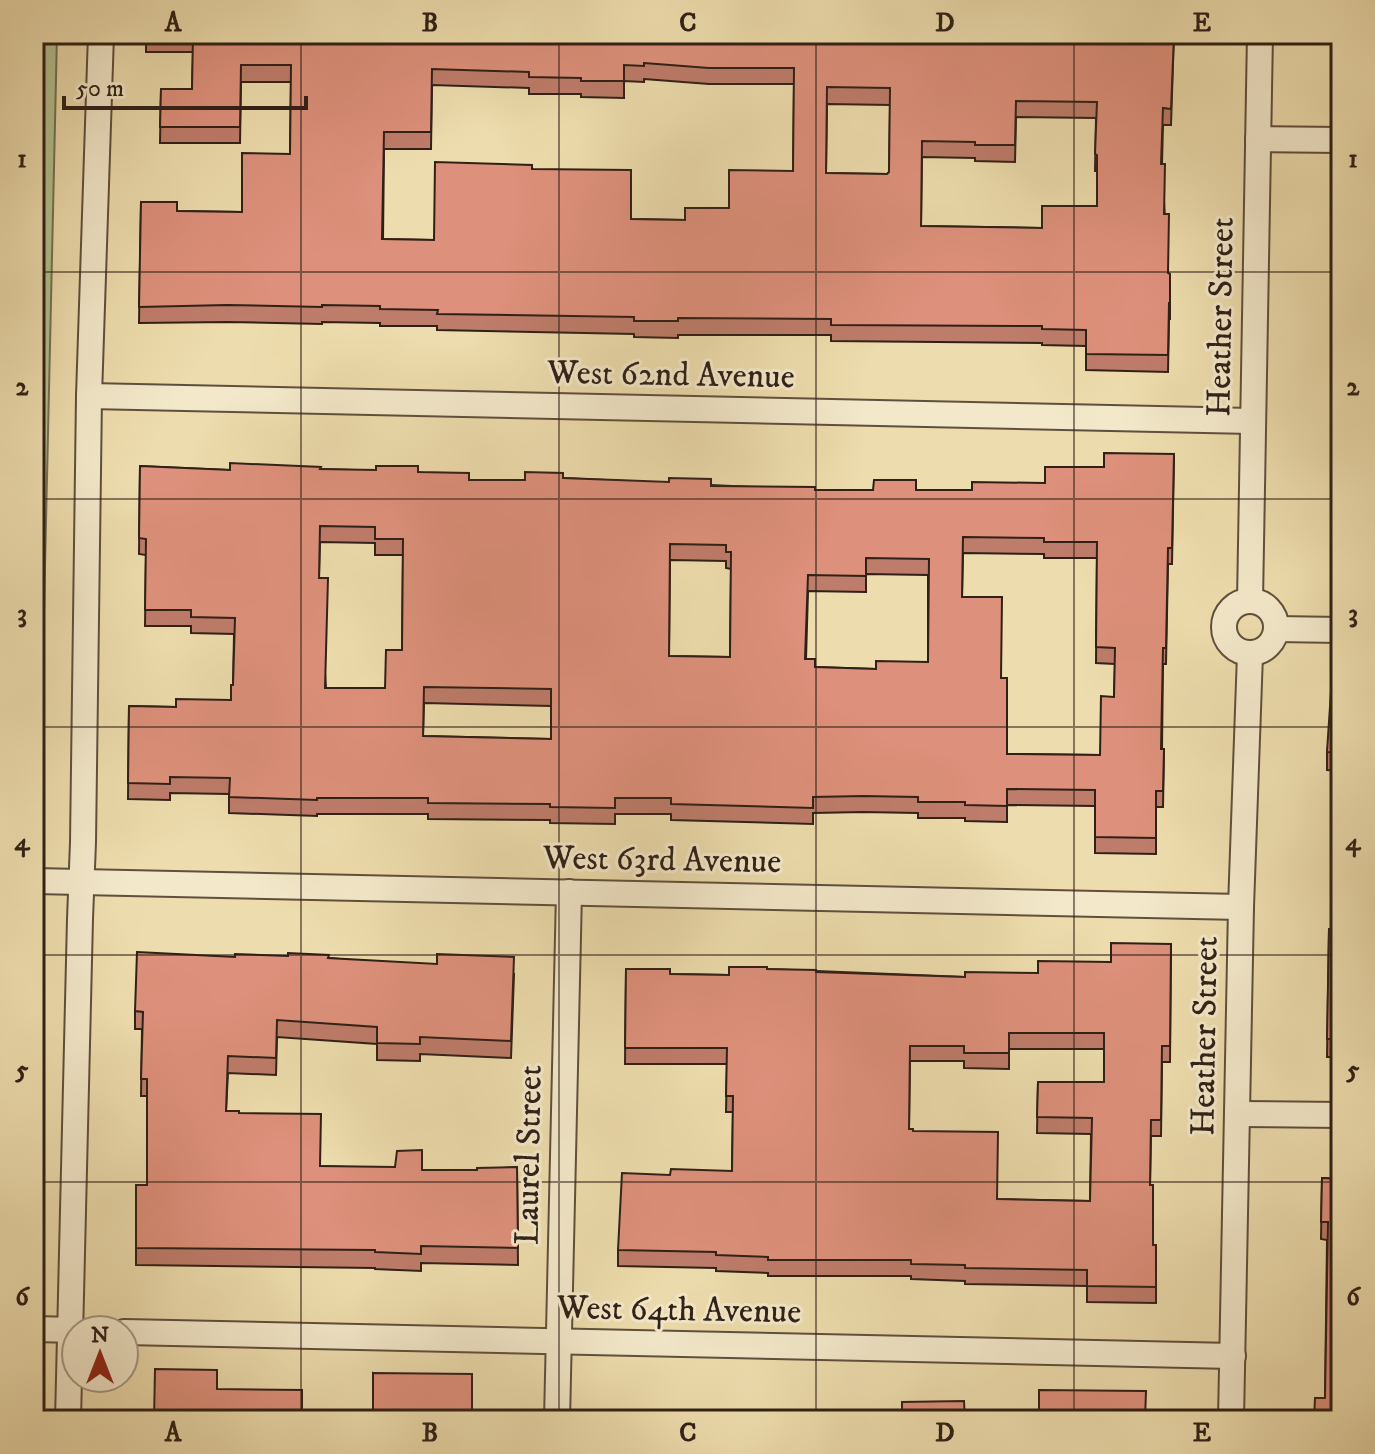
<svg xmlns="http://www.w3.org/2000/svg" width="1375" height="1454" font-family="'IM FELL DW Pica',serif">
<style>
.green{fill:#b3c28e;stroke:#727152;stroke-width:2}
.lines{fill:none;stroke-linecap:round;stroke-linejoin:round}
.minor-casing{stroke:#5f4f3c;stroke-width:28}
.minor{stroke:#f3e8ca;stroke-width:24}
.wall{fill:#be7c6a;stroke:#302017;stroke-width:2;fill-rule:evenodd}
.building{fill:#dd907b;stroke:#302017;stroke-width:2;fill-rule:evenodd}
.grid{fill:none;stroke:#302017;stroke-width:2;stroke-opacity:0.55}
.labels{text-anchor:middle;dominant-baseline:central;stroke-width:6;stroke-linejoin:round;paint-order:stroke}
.street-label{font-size:34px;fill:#302017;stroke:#f3e8ca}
.neatline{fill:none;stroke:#302017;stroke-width:3}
.grid-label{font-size:26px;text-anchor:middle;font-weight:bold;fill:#302017}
</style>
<rect width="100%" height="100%" fill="#eddcad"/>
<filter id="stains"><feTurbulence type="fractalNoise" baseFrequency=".0025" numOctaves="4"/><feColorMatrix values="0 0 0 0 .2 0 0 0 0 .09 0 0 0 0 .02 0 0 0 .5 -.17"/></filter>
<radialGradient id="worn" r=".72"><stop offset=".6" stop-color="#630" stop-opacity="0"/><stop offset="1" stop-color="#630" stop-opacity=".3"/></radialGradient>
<polygon class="green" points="34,34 57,34 39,834 34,834"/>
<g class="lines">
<g class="minor-casing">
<g id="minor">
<polyline points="1258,139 1341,140"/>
<polyline points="89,396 1252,421"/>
<polyline points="1250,601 1260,34"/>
<circle cx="1250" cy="627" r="26"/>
<polyline points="1276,629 1341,630"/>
<polyline points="34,881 1241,907"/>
<polyline points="1238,1114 1341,1115"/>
<polyline points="34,1329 76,1330"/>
<polyline points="124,1332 1233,1356"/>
<polyline points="68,1420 80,919 83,842 89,396 101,34"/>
<polyline points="557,1420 569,892"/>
<polyline points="1231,1420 1241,907 1250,654"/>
</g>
</g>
<use href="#minor" class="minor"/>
</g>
<g class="wall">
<path d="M146,34H1174L1171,125H1163L1162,164L1168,273L1170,274V319H1169L1168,372L1086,370V346L1042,345V343L831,341V335H678V338L634,337V334L437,330V326H380V323L322,322V324L227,322L139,323L141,202L177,211L242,212L290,154L291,82H241L240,143H160L161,89H192L193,52H146ZM644,79L709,84H794L793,171L729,208L685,220L631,219L532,169L434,240L383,239L384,149H431L432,85L529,88V94H581V97L624,98V81L644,82ZM827,104L890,105L889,172L887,174L826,173ZM1016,117L1096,118L1095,171H1097V206L1042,228L921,226L922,157L975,158V161L1015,162Z"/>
<polygon points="1341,384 1341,584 1334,584 1335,521 1340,521"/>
<path d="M1174,454L1172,564H1168L1166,664H1163L1162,749H1164L1163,807H1156V854L1095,853V806L1007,805V822L965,821V818H918V813L863,812L813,813V824L671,820V814H615V824L550,823V820L428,819V814H317V816L229,813V794L170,793V800L128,799L129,706L176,707L231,700L233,685L234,634L191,633V626H145L146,555L139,554L140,466L230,470L320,469L418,472L469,480H525L563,478L815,490H972L1045,483L1104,467ZM320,542L375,543V555H403L402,650L385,688H326L319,578ZM963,553L1044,554V558H1097L1096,663L1115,664L1114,697L1100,755L1007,754L1001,678L962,597ZM670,560L726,561V568L731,569L730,657L669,656ZM866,574L928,575V662L876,669L815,667L806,659L808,591L866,592ZM424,703L551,706V739L423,736Z"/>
<polygon points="1341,661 1341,771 1327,770 1327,752"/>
<polygon points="1329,929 1341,929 1341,1057 1327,1057"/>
<path d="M1171,944L1170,1062H1162L1161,1136H1151L1150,1185L1153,1245H1156V1303L1087,1302V1286L965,1284V1281L911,1279V1276H768V1273L716,1271V1268L618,1266V1250L670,1175L732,1171L733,1112H726L727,1064H625L626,969L670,974L729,975L767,969L965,977L1038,973L1111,962ZM1009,1049H1104V1082H1038L1037,1133L1091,1134L1090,1201L997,1199L909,1129L910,1061H964V1068L1009,1069Z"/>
<polygon points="235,957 328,958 514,974 511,1058 420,1054 420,1061 377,1060 377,1044 277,1037 276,1075 228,1073 226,1111 239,1113 320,1166 422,1170 477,1170 517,1167 518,1265 421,1263 421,1271 375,1269 375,1268 136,1265 136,1185 147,1185 147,1096 141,1096 142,1029 135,1029 135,1011"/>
<polygon points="1322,1178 1341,1179 1341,1420 1325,1398 1327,1240 1321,1239"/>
<polygon points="373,1373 472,1420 373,1420"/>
</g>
<g class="building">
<path d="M146,34H1174L1171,109L1163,108L1161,164H1165L1164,214H1169L1168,273L1170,274V303H1169L1168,355L1086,354V330L1042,329V326L831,325V319L678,318V321H634V317L437,314L438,310L380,309V306L322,305V307L227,305L139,307L141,202H177V211L242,212V153L290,154L291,65H241L240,127H160L161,89H192L193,36L146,35ZM644,63L709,68H794L793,171L729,170V208H685V220L631,219V170L532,169V165L435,162L434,240L382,239L384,132H431L432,69L529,72V77L581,78V81H624V65L644,66ZM827,87L890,88L889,172L887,174L826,173ZM1016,101L1097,102L1095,154L1097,155V206H1042V228L921,226L922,141L975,142V145H1015Z"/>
<polygon points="1341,384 1341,568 1334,568 1335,521 1340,521"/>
<path d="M1104,453L1174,454L1172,548H1168L1166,648H1163L1161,749H1164L1163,791H1156V838L1095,837V790L1007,789V806L965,805V802H918V797L863,796L813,797V808L671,804V798H615V808L550,807V804L428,803V798H317V800L229,797L230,778L170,777V784L128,783L129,706L176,707V699L231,700V685H233L235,618L191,617V610H145L146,539L139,538L140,466L230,470V463L321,467L320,469L376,470V466H418V472L469,473V480H525V472L563,473V478L669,482V478L711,479V486L815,487V490H873L874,480H916V490H972V482L1045,483V467H1104ZM320,526L375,527V539H403L402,650H386L385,688H325L328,578H319ZM963,537L1044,538V542H1097L1096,647L1115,648L1114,697L1101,696L1100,755L1007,754V678H1001L1002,597H962ZM670,544L726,545V552H731L730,657L669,656ZM866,558L929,559L928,662L876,661V669L815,667V659H805L808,575L866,576ZM424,687L551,689V739L423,736Z"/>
<polygon points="1333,661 1341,661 1341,753 1327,752"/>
<polygon points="1341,796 1341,836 1340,836"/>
<polygon points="1329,929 1341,929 1341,1039 1327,1039"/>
<path d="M1111,943L1171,944L1170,1046H1162L1161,1120H1151L1150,1185H1153V1245H1156V1287L1087,1286V1270L965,1268V1265L911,1264V1260H768V1257L716,1255V1252L618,1250L622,1173L670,1175L671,1169L732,1171L733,1096H726L727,1048H625L626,969H670V974L729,975V967H767V969L816,970V972L965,977V972L1038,973V961L1111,962ZM1009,1033H1104V1082H1038L1037,1117L1092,1118L1090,1201L997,1199L998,1132L913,1131V1129H909L910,1046H964V1053H1009Z"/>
<polygon points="137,952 235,957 235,954 288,956 288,953 329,955 328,958 437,964 437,954 514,957 511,1041 420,1037 420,1044 377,1043 377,1027 277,1020 276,1058 228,1056 226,1111 239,1111 239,1113 321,1114 320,1166 395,1167 397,1151 422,1150 422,1170 477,1170 477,1168 517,1167 518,1248 421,1246 421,1254 375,1252 375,1250 136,1248 136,1185 147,1185 147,1079 141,1079 143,1012 135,1011"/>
<polygon points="1322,1178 1341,1179 1341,1420 1314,1420 1315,1398 1325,1398 1328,1222 1321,1222"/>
<polygon points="155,1369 217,1370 217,1389 302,1390 302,1420 154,1420"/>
<polygon points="373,1373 472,1374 472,1420 415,1420 415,1417 373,1416"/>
<polygon points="1039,1390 1146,1391 1145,1420 1039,1420"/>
<polygon points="964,1401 965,1420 902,1420 902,1402"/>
</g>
<path class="grid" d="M301,34V1420M559,34V1420M816,34V1420M1074,34V1420M34,272H1341M34,499H1341M34,727H1341M34,955H1341M34,1182H1341"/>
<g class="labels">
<g class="street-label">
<text transform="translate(1221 317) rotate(-89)">Heather Street</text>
<text transform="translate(671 375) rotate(1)">West 62nd Avenue</text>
<text transform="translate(662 860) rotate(1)">West 63rd Avenue</text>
<text transform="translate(1205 1036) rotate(-89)">Heather Street</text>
<text transform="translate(529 1155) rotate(-89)">Laurel Street</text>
<text transform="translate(679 1310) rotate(1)">West 64th Avenue</text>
</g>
</g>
<rect width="1375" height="1454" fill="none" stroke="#eddcad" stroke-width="88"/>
<g transform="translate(100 1354)"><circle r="38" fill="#f3e8ca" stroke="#a59882" stroke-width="2"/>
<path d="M0-6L14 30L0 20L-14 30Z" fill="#8f2418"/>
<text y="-12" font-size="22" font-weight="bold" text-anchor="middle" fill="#302017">N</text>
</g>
<path d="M64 96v12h242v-12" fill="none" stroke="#302017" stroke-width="4"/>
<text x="76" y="96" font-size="24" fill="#302017" stroke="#f3e8ca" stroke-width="6" paint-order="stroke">50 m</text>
<rect x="44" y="44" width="1287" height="1366" class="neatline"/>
<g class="grid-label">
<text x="173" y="31">A</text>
<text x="430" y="31">B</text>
<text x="688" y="31">C</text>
<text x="945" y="31">D</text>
<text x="1202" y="31">E</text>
<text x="22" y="167">1</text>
<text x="1353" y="167">1</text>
<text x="22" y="395">2</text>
<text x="1353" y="395">2</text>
<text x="22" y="622">3</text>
<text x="1353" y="622">3</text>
<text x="22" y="850">4</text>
<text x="1353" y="850">4</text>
<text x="22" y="1078">5</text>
<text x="1353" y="1078">5</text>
<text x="22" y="1305">6</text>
<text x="1353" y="1305">6</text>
<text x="173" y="1441">A</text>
<text x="430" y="1441">B</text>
<text x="688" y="1441">C</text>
<text x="945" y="1441">D</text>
<text x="1202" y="1441">E</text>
</g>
<rect width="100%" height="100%" filter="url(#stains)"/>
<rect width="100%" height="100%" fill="url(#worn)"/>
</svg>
